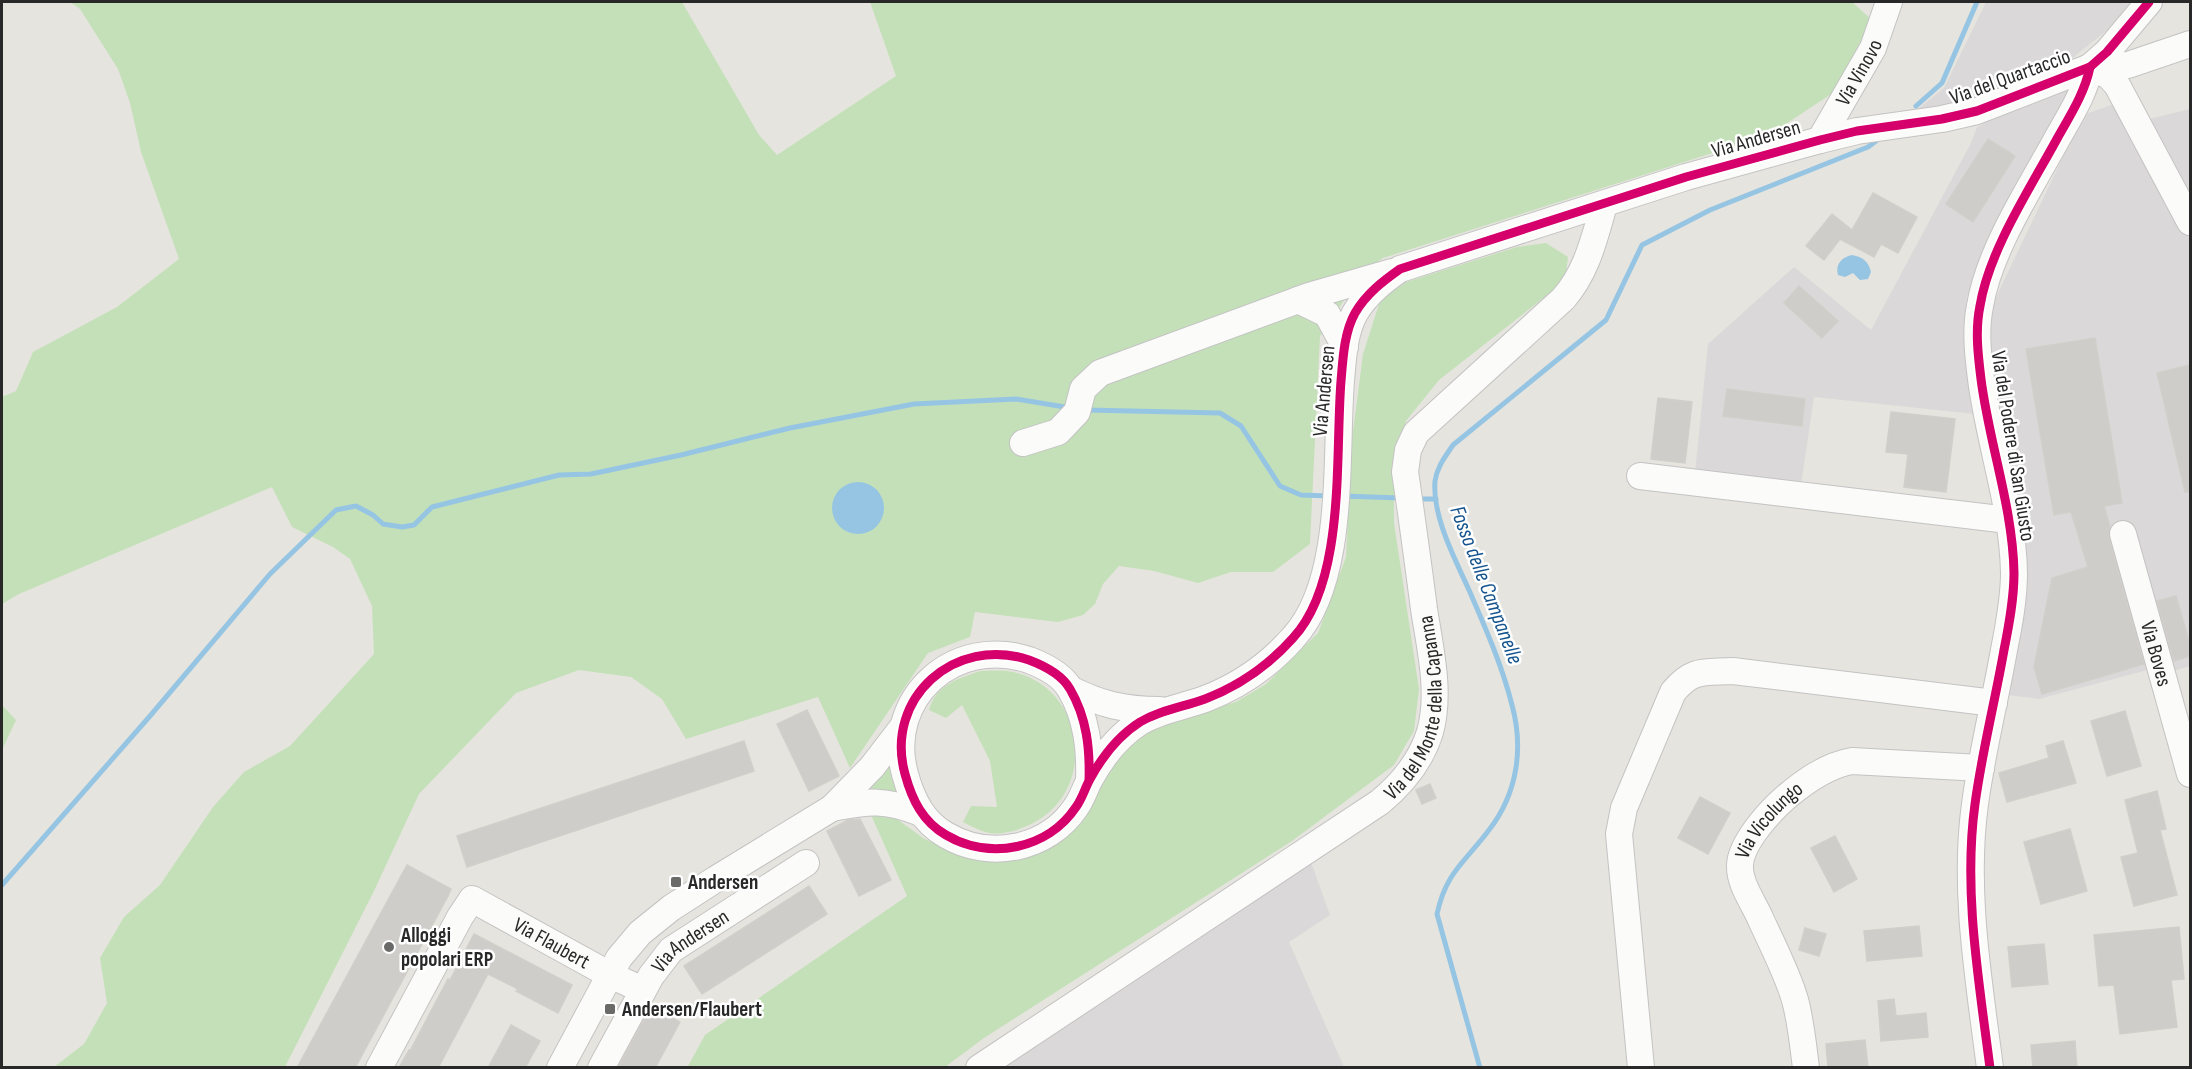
<svg xmlns="http://www.w3.org/2000/svg" width="2192" height="1069" font-family="'Sofia Sans Condensed',sans-serif">
<style>
.industrial{fill:#dbd8d9}
.green{fill:#c4e0b9}
.water{fill:#96c5e3}
.lines{fill:none;stroke-linecap:round;stroke-linejoin:round}
.stream{stroke:#96c5e3;stroke-width:5}
.building{fill:#cfcdc9;stroke:#d1cfca;stroke-width:1.5}
.minor-casing{stroke:#c4c3c3;stroke-width:28}
.minor{stroke:#fbfbfa;stroke-width:26}
.cycleway-casing{stroke:#fff;stroke-width:13}
.cycleway{stroke:#d6006c;stroke-width:9}
.poi-dot{fill:#6a6a68;stroke:#fff;stroke-width:2}
.labels{text-anchor:middle;dominant-baseline:central;stroke-width:5;stroke-linejoin:round;paint-order:stroke}
.street-label{font-size:21px;fill:#282828;stroke:#fff}
.poi-label{font-size:21px;font-weight:bold;fill:#282828;stroke:#fff;text-anchor:start}
.water-label{font-size:22px;font-style:italic;fill:#16548e;stroke:#fff}
</style>
<rect width="100%" height="100%" fill="#e6e4de"/>
<g class="industrial">
<polygon points="1986,2 2134,2 2111,27 2065,64 2017,87 1918,116 1919,108 1944,88"/>
<polygon points="2078,79 1993,241 1967,296 1965,330 1975,414 1814,397 1801,485 1695,473 1708,344 1794,267 1871,330 1971,143 1977,127"/>
<polygon points="2120,102 2190,239 2190,666 2170,672 2128,522 2116,526 2155,668 2039,699 2008,695 2027,574 2018,508 1993,383 1988,314 2083,115"/>
<polygon points="2190,109 2190,205 2149,119"/>
<polygon points="1311,862 1330,915 1289,942 1344,1067 1002,1068"/>
</g>
<g class="green">
<polygon points="70,2 682,2 759,135 777,155 896,76 870,2 1852,2 1872,20 1833,93 1769,135 1383,258 1363,272 1320,336 1310,544 1273,572 1231,572 1198,583 1154,571 1119,566 1103,584 1095,604 1083,615 1058,622 975,612 970,637 928,653 850,768 818,697 686,739 662,699 631,677 579,670 516,693 419,794 374,891 285,1067 54,1067 84,1044 107,1003 100,958 124,917 160,885 213,807 244,772 290,746 374,654 372,606 350,559 333,547 292,527 272,487 19,594 2,604 2,397 16,391 33,352 117,307 179,259 141,152 130,103 118,69 80,9"/>
<polygon points="1546,243 1568,257 1565,281 1439,380 1406,421 1394,475 1394,523 1419,689 1414,731 1394,765 1292,841 984,1038 945,1067 687,1068 705,1035 907,896 868,808 886,811 923,838 949,851 980,858 1019,858 1120,751 1153,726 1236,702 1266,684 1318,633 1346,557 1352,439 1363,354 1380,301 1406,282 1517,247"/>
<path d="M980,671C988,671 998,670 1007,671C1086,682 1101,793 1029,825C1017,831 1002,835 989,833C980,831 971,826 963,822L971,806L997,807L990,761L962,705L946,718L929,710C936,685 957,679 980,671Z"/>
<polygon points="2,705 16,720 2,750"/>
<polygon points="893,756 903,794 863,792"/>
</g>
<g class="water">
<path d="M1852,255C1863,257 1869,262 1871,272L1868,279L1860,280L1853,273L1845,277L1838,275C1835,264 1842,257 1852,255Z"/>
<circle cx="858" cy="508" r="26"/>
</g>
<g class="lines">
<g class="stream">
<polyline points="1916,106 1942,83 1977,2"/>
<polyline points="1086,410 1220,413 1241,426 1280,486 1301,495 1329,496"/>
<polyline points="1342,496 1401,498"/>
<polyline points="1417,499 1436,499"/>
<polyline points="2,885 150,716 270,574 336,510 356,506 373,515 383,524 402,527 414,525 432,507 559,475 591,474 681,455 790,428 914,404 1016,399 1071,408"/>
<path d="M1480,1068L1437,914C1446,872 1465,862 1489,830C1517,794 1524,749 1512,705C1502,665 1485,627 1469,590C1455,559 1432,516 1435,481C1437,467 1445,457 1453,445L1606,320L1642,245L1710,210L1868,147L1876,141"/>
</g>
</g>
<g class="building">
<polygon points="1988,139 2015,156 1973,222 1946,204"/>
<polygon points="1873,193 1917,217 1898,253 1881,244 1874,257 1840,239 1824,260 1806,246 1832,214 1852,230"/>
<polygon points="1799,286 1838,321 1822,338 1784,303"/>
<polygon points="2095,338 2122,503 2104,506 2110,527 2109,538 2144,664 2042,694 2034,667 2052,578 2088,567 2071,512 2054,515 2026,349"/>
<polygon points="2190,365 2190,492 2185,492 2157,373"/>
<polygon points="1727,389 1805,399 1802,426 1723,416"/>
<polygon points="1658,398 1692,402 1685,463 1651,459"/>
<polygon points="1891,412 1955,419 1946,492 1904,487 1908,454 1886,452"/>
<polygon points="2176,596 2190,645 2190,656 2174,661 2157,601"/>
<polygon points="807,710 839,776 809,791 777,724"/>
<polygon points="2125,711 2141,766 2107,776 2091,721"/>
<polygon points="744,741 754,771 467,867 457,836"/>
<polygon points="2063,741 2076,783 2007,802 1999,773 2049,758 2046,746"/>
<polygon points="1430,784 1436,798 1422,804 1416,790"/>
<polygon points="2157,791 2166,829 2160,830 2177,895 2134,906 2121,857 2138,853 2125,800"/>
<polygon points="1700,797 1730,813 1708,854 1678,838"/>
<polygon points="860,819 891,880 859,896 827,831 848,820"/>
<polygon points="2070,829 2087,891 2041,904 2024,842"/>
<polygon points="1835,836 1857,879 1834,892 1811,848"/>
<polygon points="407,865 451,889 448,896 355,1068 297,1068"/>
<polygon points="809,886 827,914 702,994 684,966"/>
<polygon points="1919,926 1922,956 1867,961 1864,931"/>
<polygon points="2179,927 2184,979 2171,980 2177,1027 2120,1034 2114,985 2099,986 2094,935"/>
<polygon points="1805,928 1826,934 1819,956 1799,950"/>
<polygon points="474,934 572,985 558,1013 516,991 518,989 488,974 438,1068 399,1068 409,1050 410,1051 448,979 450,980"/>
<polygon points="2044,944 2048,984 2012,987 2008,947"/>
<polygon points="1894,999 1896,1016 1926,1013 1928,1037 1881,1041 1878,1001"/>
<polygon points="651,1007 680,1022 655,1068 618,1068"/>
<polygon points="511,1025 540,1041 525,1068 488,1068"/>
<polygon points="1865,1040 1868,1068 1828,1068 1826,1044"/>
<polygon points="2075,1041 2077,1068 2033,1068 2031,1045"/>
</g>
<g class="lines">
<g class="minor-casing">
<g id="minor">
<polyline points="2090,67 2109,76 2117,85 2190,222"/>
<polyline points="2090,67 2128,65 2190,44"/>
<path id="s1" d="M1820,140L1873,48L1889,2"/>
<polyline points="1298,300 1327,314 1345,347"/>
<polyline points="1023,443 1058,432 1077,412 1083,389 1100,373 1309,296 1392,272"/>
<polyline points="1640,476 2008,520"/>
<path id="s2" d="M2123,534L2190,774"/>
<path d="M1070,689C1102,705 1125,710 1160,710"/>
<path d="M1089,781C1090,749 1087,718 1070,689C1062,675 1045,666 1029,660C955,635 884,698 905,774C912,800 923,822 946,835C990,861 1048,849 1076,807C1082,799 1085,788 1090,779C1102,757 1118,736 1140,722C1160,710 1183,707 1205,699C1239,686 1269,665 1293,638C1346,581 1335,456 1341,381C1343,358 1344,333 1355,313C1366,294 1383,281 1400,269L1686,177L1820,140L1857,131L1942,119L1977,111L2090,67L2107,52L2149,2"/>
<path d="M832,808C870,801 884,799 921,813"/>
<path id="s3" d="M379,1068L460,917L472,899L610,975L643,990"/>
<polyline points="560,1068 619,958 640,933 671,908 716,879 832,808 872,767 902,728"/>
<path id="s4" d="M601,1068L651,976L671,950L806,863"/>
<path id="s5" d="M979,1068L1380,802C1403,783 1421,761 1430,732C1441,693 1430,648 1424,609C1418,563 1412,518 1405,472L1408,450L1416,433L1563,299C1587,272 1594,239 1604,205"/>
<path d="M1641,1068L1619,834L1624,808L1673,692C1693,668 1704,673 1733,671L1994,703"/>
<path id="s6" d="M1806,1068C1803,1045 1801,1022 1795,1000C1788,975 1772,944 1761,920C1754,903 1739,884 1740,865C1741,843 1769,812 1785,798C1804,782 1827,765 1852,761L1981,768"/>
<path d="M1990,1068C1979,981 1963,891 1975,804C1982,752 1995,701 2004,650C2009,625 2014,599 2014,573C2013,508 1989,443 1981,379C1978,355 1975,330 1980,306C1989,250 2031,187 2058,137C2071,114 2085,92 2090,67"/>
</g>
</g>
<use href="#minor" class="minor"/>
<g class="cycleway-casing">
<g id="cycleway">
<path d="M1089,781C1090,749 1087,718 1070,689C1062,675 1045,666 1029,660C955,635 884,698 905,774C912,800 923,822 946,835C990,861 1048,849 1076,807C1082,799 1085,788 1090,779C1102,757 1118,736 1140,722C1160,710 1183,707 1205,699C1239,686 1269,665 1293,638C1346,581 1335,456 1341,381C1343,358 1344,333 1355,313C1366,294 1383,281 1400,269L1686,177L1820,140L1857,131L1942,119L1977,111L2090,67L2107,52L2149,2"/>
<path d="M1990,1068C1979,981 1963,891 1975,804C1982,752 1995,701 2004,650C2009,625 2014,599 2014,573C2013,508 1989,443 1981,379C1978,355 1975,330 1980,306C1989,250 2031,187 2058,137C2071,114 2085,92 2090,67"/>
</g>
</g>
<use href="#cycleway" class="cycleway"/>
</g>
<g class="poi-dot">
<rect x="670" y="876" width="12" height="12" rx="3"/>
<circle cx="389" cy="947" r="6"/>
<rect x="604" y="1003" width="12" height="12" rx="3"/>
</g>
<g class="labels">
<g class="street-label">
<text stroke="none"><textPath href="#s1" startOffset="78">Via Vinovo</textPath></text>
<text transform="translate(2010 77) rotate(-20)">Via del Quartaccio</text>
<text transform="translate(1756 139) rotate(-16)">Via Andersen</text>
<text transform="translate(1324 391) rotate(-85)">Via Andersen</text>
<text transform="translate(2013 446) rotate(81)">Via del Podere di San Giusto</text>
<text stroke="none"><textPath href="#s2" startOffset="124">Via Boves</textPath></text>
<text stroke="none"><textPath href="#s5" startOffset="588">Via del Monte della Capanna</textPath></text>
<text stroke="none"><textPath href="#s6" startOffset="270">Via Vicolungo</textPath></text>
<text stroke="none"><textPath href="#s3" startOffset="284">Via Flaubert</textPath></text>
<text stroke="none"><textPath href="#s4" startOffset="158">Via Andersen</textPath></text>
</g>
<g class="poi-label">
<text x="688" y="882">Andersen</text>
<text x="401" y="935">Alloggi<tspan x="401" dy="24">popolari ERP</tspan></text>
<text x="622" y="1009">Andersen/Flaubert</text>
</g>
<g class="water-label">
<text transform="translate(1486 585) rotate(69)">Fosso delle Campanelle</text>
</g>
</g>
<rect width="2192" height="1069" fill="none" stroke="#282828" stroke-width="6"/>
</svg>
